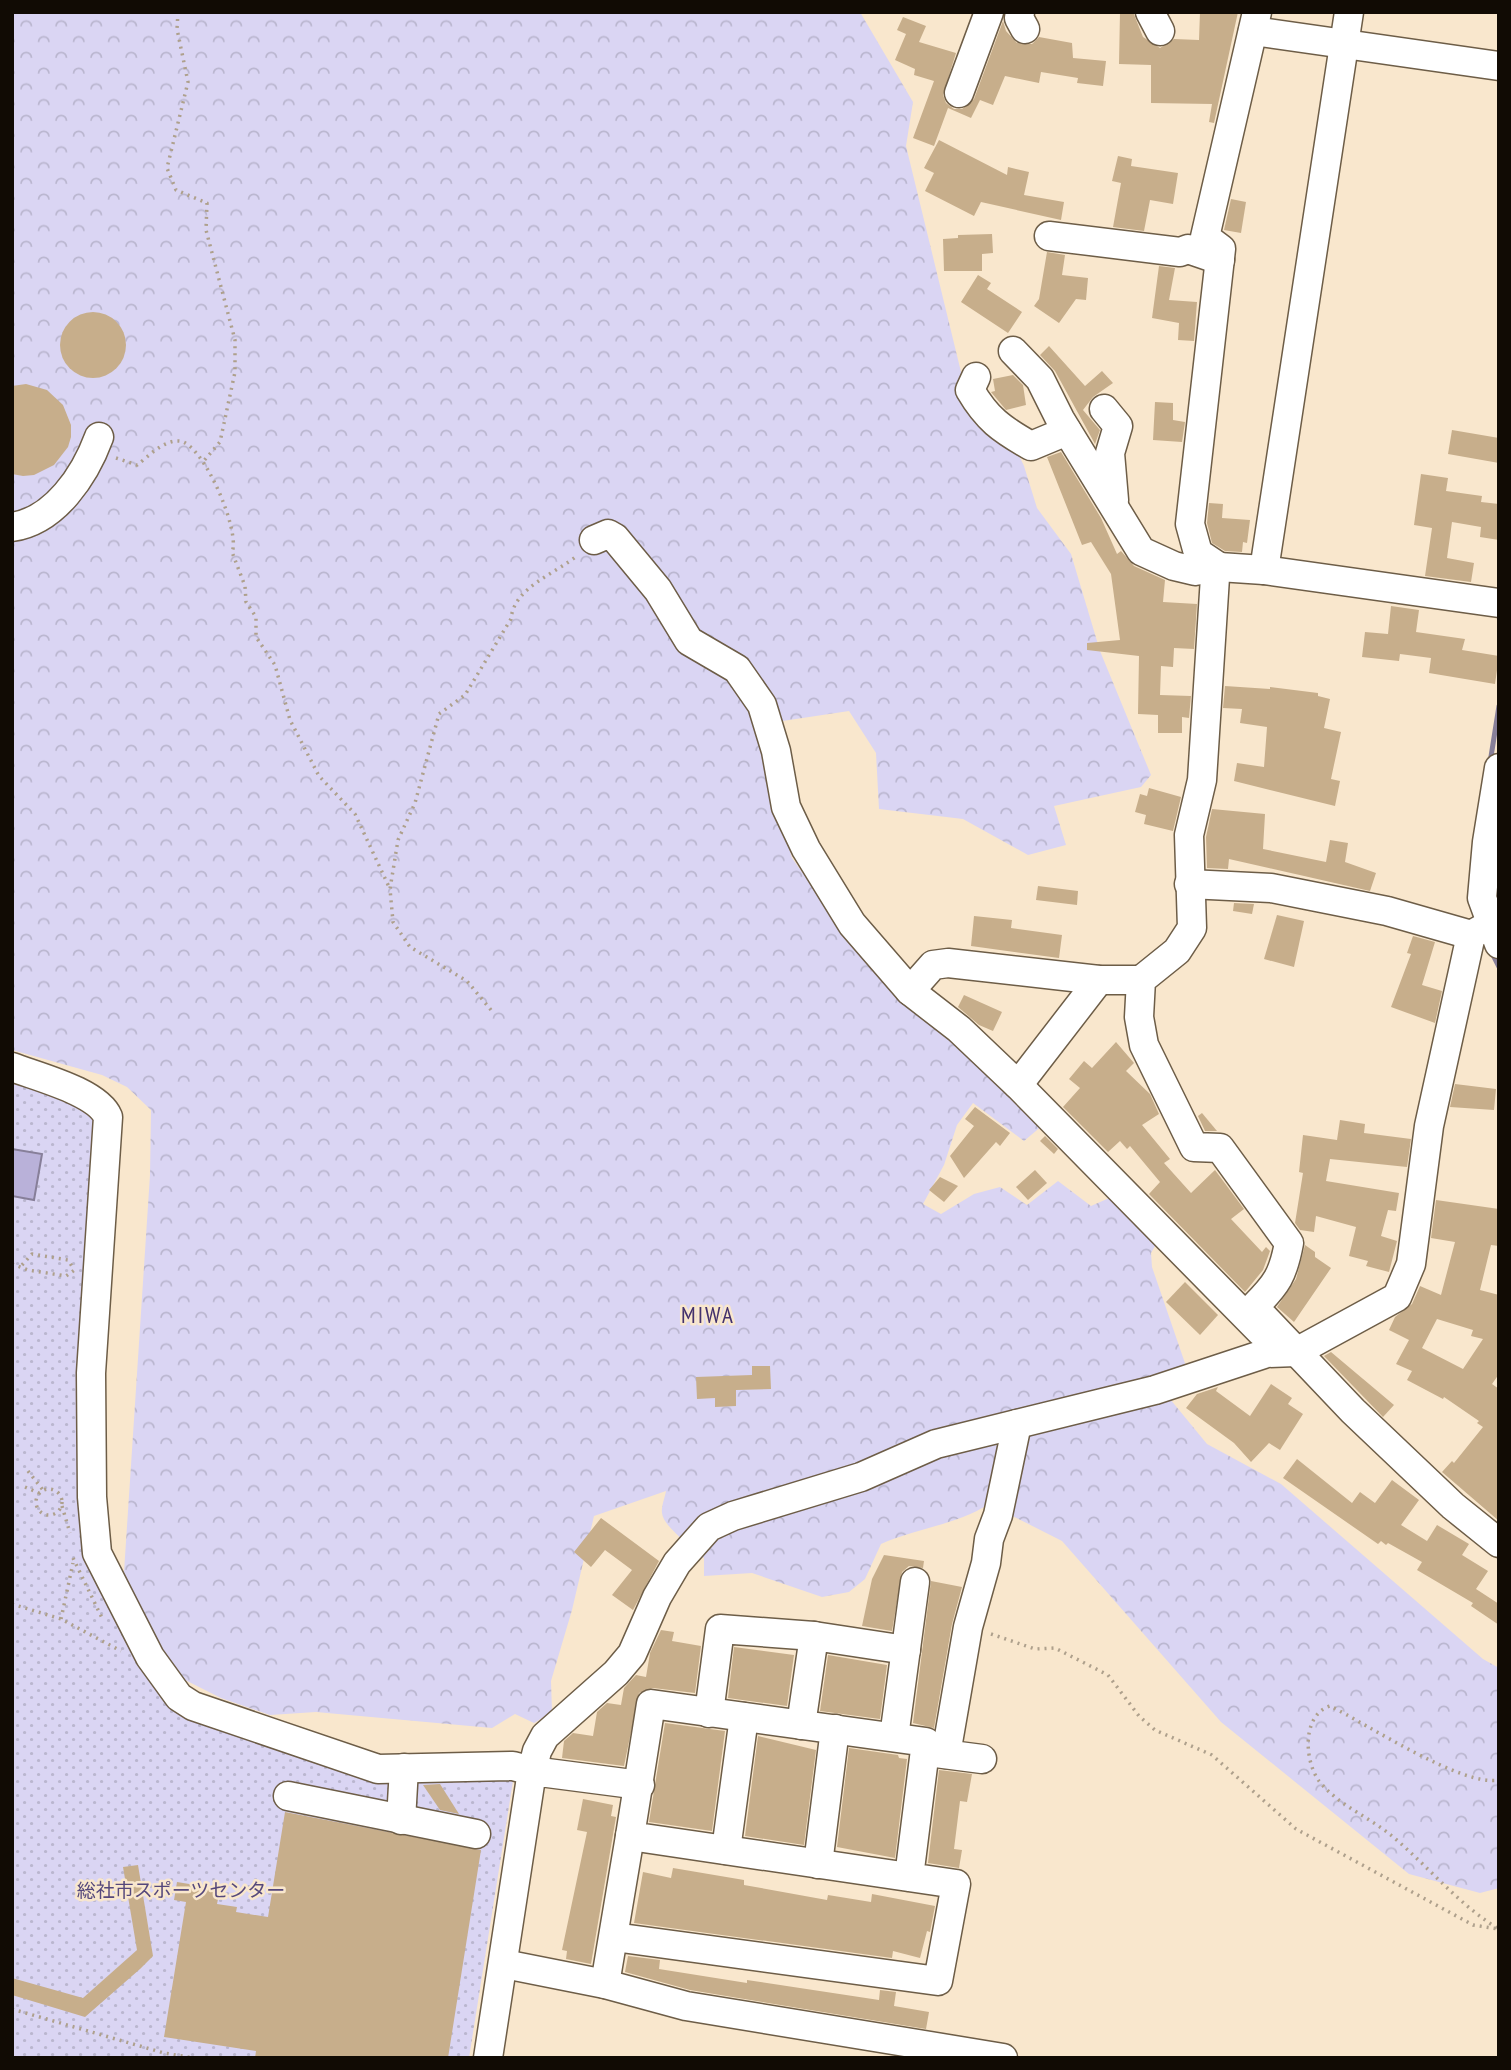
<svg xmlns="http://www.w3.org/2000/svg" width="1511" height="2070" font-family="'PT Sans Narrow','Noto Sans JP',sans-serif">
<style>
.forest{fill:url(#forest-crowns)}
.park{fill:url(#park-dots)}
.water{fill:#b9b1d9;stroke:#877f99;stroke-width:2}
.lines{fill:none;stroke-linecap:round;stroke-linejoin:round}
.stream{stroke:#877f99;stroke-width:5}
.building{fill:#c7ae8b;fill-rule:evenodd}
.minor-casing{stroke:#6d5d47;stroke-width:31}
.path{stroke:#aea08c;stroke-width:3.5;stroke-dasharray:2 5;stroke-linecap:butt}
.minor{stroke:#fff;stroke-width:28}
.labels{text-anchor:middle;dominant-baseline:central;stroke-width:5;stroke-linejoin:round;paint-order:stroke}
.park-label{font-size:19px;fill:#55487c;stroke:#f9e7cd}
.quarter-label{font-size:23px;letter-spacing:2px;fill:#43316d;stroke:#f9e7cd}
</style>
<defs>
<pattern id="forest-crowns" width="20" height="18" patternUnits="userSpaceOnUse" patternTransform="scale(1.75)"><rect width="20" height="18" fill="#dad5f3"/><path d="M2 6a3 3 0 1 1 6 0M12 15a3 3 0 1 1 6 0" fill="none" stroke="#bab6cf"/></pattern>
<pattern id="park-dots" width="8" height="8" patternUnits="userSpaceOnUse" patternTransform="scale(1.75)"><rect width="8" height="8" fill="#dad5f3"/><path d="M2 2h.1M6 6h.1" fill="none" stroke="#bab6cf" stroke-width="1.8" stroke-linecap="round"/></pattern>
</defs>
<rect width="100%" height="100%" fill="#f9e7cd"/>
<path class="forest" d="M12,12H860L913,102L906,146L971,413L1013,443L1024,466L1037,508L1071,554L1100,651L1151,775L1141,787L1054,806L1066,845L1028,855L963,819L879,809L876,753L849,711L776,722V806L792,858L824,903L1043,1125L1024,1141L973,1103L957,1125L944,1165L923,1204L941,1214L974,1194L1000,1187L1027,1205L1058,1181L1091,1206L1116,1195L1159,1239L1151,1253L1152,1267L1188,1372L1170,1399L1207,1444L1281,1484L1483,1659L1499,1668V1888L1480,1893L1409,1874L1221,1722L1062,1541L989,1504C956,1525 917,1528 881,1544L865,1579L849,1592L822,1597L752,1573L704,1576V1558C693,1547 663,1527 662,1513C661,1507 665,1497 666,1491L594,1516L572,1610L551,1681L552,1712L534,1723L515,1714L492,1728L316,1712L270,1715L221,1698L185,1680L151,1633L124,1572L150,1175L151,1110L127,1087L102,1075L12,1050Z"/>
<polygon class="park" points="12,1077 81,1106 96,1122 82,1400 80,1521 95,1575 170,1702 424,1778 513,1781 469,2058 12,2058"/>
<polygon class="water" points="12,1149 42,1154 34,1200 12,1196"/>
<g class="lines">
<g class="stream">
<polyline points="1490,763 1499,706"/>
<polyline points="1491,951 1499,967"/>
</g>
</g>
<g class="building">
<polygon points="1120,12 1133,12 1143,37 1160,48 1174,39 1199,40 1200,12 1238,12 1214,123 1209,122 1212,104 1151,103 1151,65 1119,64"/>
<polygon points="903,17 926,26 919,42 956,53 943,95 946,103 954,109 962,109 974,99 1003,21 1006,31 1017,43 1032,44 1039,37 1072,43 1073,58 1106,61 1103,86 1077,83 1078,78 1041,72 1039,83 1005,76 993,105 980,100 971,118 948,108 934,146 913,138 934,81 914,75 915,69 895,60 906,34 897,30"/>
<polygon points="939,140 1007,175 1008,167 1029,172 1024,195 1064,202 1061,220 981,202 974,216 925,191 934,173 924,168"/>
<polygon points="1118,156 1132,159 1131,166 1178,173 1173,204 1150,200 1144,231 1113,227 1121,183 1112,181"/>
<polygon points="1231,199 1246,202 1241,233 1224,230"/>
<polygon points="992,234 993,253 982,254 982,271 944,271 943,239 958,238 958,235"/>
<polygon points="1047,252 1065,255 1062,275 1088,278 1086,300 1076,299 1059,323 1034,306 1039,299"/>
<polygon points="1159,266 1175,268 1169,300 1197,302 1194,341 1178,340 1179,323 1152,318"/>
<polygon points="978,275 991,283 987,289 1022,312 1008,333 961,302"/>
<circle cx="93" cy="345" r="33"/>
<polygon points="1049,346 1085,386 1102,371 1113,383 1093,397 1083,410 1100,430 1095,444 1055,371 1040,355"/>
<polygon points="1013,375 1023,385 1026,405 1006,410 991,392 995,391 993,379"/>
<polygon points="26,384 47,390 63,405 71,425 71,437 68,447 54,465 34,475 23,476 12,474 12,386"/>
<polygon points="1155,402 1173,403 1173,420 1185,422 1182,442 1153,440"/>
<polygon points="1452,430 1499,438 1499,463 1448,454"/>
<polygon points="1061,452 1101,518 1117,554 1121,551 1134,566 1165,580 1163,602 1197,604 1194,649 1174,648 1173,667 1161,666 1160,695 1191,696 1189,718 1182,717 1182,733 1158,733 1158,715 1138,714 1139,656 1087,650 1087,643 1120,640 1111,574 1091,542 1082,545 1047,457"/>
<polygon points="1421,474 1448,478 1446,491 1482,496 1481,502 1499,504 1499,540 1480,537 1481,527 1452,522 1447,558 1474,563 1471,582 1425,576 1432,528 1414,525"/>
<polygon points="1209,503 1223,504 1222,518 1250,520 1247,543 1243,542 1242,552 1225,551 1212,543 1207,523"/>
<polygon points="1391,606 1419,610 1416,632 1465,639 1462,650 1499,656 1495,684 1429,673 1431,658 1400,654 1399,661 1362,657 1365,632 1388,634"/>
<polygon points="1225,686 1270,689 1270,687 1318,693 1318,696 1330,699 1324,728 1341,732 1331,779 1340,781 1335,806 1234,781 1237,763 1264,767 1267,727 1240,723 1242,709 1223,708"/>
<polygon points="1149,788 1181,797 1173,831 1144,824 1146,815 1135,812 1140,794 1147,796"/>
<polygon points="1212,809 1265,814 1263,849 1326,862 1330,840 1348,843 1345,862 1376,873 1370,891 1229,859 1228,869 1207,868 1206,837"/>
<polygon points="1038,886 1078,891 1077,905 1036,900"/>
<polygon points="1234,903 1254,904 1252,914 1233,911"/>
<polygon points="1277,915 1304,921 1294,967 1264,959"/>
<polygon points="974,916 1012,920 1011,928 1062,935 1059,958 971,946"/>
<polygon points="1413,936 1435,942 1422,985 1442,991 1435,1023 1391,1007 1411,954 1407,953"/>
<polygon points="964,995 1002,1012 993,1031 979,1025 958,1007"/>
<polygon points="1116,1042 1134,1063 1126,1071 1150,1094 1159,1114 1142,1125 1170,1159 1164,1163 1191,1193 1215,1170 1244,1209 1231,1219 1262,1252 1266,1247 1270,1251 1263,1270 1245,1292 1149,1194 1160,1182 1130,1146 1127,1149 1120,1141 1108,1152 1063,1107 1080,1088 1069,1079 1084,1061 1092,1068"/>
<polygon points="1455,1084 1496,1089 1494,1110 1450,1107"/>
<polygon points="975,1107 1010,1133 1000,1146 996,1142 964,1178 950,1156 974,1126 965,1119"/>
<polygon points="1202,1113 1217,1131 1205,1131 1198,1116"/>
<polygon points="1340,1120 1365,1124 1364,1133 1411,1139 1407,1167 1330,1159 1326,1181 1399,1193 1396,1211 1388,1210 1381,1236 1397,1241 1389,1272 1366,1266 1368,1261 1349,1256 1356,1227 1316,1216 1314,1232 1300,1230 1295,1223 1303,1173 1299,1172 1303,1135 1337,1140"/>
<polygon points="1045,1136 1058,1149 1054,1154 1040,1141"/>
<polygon points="1035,1170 1047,1183 1028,1200 1016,1187"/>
<polygon points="940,1177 958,1186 944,1202 929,1190"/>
<path d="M1436,1200L1499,1209V1246L1491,1245L1480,1290L1499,1295V1374L1492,1384L1499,1389V1521L1442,1472L1452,1461L1454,1463L1483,1427L1477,1423L1479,1421L1444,1397L1443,1399L1407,1380L1412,1371L1396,1364L1409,1340L1389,1330L1395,1317L1412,1304L1420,1286L1441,1295L1455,1242L1431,1238ZM1437,1319L1473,1330L1471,1336L1483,1339L1463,1369L1422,1348Z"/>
<polygon points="1305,1245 1315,1252 1315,1257 1331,1268 1294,1322 1277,1307 1296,1279"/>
<polygon points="1185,1282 1218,1315 1200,1335 1166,1302"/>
<polygon points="1331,1352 1394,1405 1383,1417 1324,1356"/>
<polygon points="752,1366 770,1366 771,1389 736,1390 736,1406 715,1407 715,1398 697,1399 696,1377 752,1375"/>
<polygon points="1271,1384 1292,1398 1288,1404 1303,1414 1280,1450 1269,1443 1251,1462 1234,1443 1186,1408 1197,1394 1218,1387 1216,1391 1250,1416"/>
<polygon points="1297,1459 1352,1503 1360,1492 1375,1503 1392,1480 1419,1500 1401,1525 1427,1541 1437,1525 1469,1544 1462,1555 1488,1571 1476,1589 1499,1604 1499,1625 1471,1606 1473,1603 1417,1570 1422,1562 1388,1543 1386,1545 1381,1541 1378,1544 1283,1478"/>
<polygon points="601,1518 659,1561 633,1610 612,1595 632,1570 605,1550 591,1567 574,1552"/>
<polygon points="884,1555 924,1561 923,1568 909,1566 902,1572 892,1631 862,1626 872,1579"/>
<polygon points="931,1581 962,1587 952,1624 934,1728 913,1723"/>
<polygon points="661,1630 674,1632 672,1641 701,1646 695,1693 653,1688 639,1693 624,1766 562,1758 564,1741 573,1733 593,1736 597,1712 607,1703 621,1705 624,1688 636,1675 646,1677 650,1653"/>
<polygon points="734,1647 794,1655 787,1706 728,1698"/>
<polygon points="828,1655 887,1665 880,1719 820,1711"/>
<polygon points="665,1723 725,1731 712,1831 649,1822"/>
<polygon points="758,1736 816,1750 804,1845 745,1836"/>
<polygon points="849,1748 898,1755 899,1758 907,1759 895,1858 837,1847"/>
<polygon points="939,1770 972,1774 967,1802 960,1801 954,1849 962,1850 959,1868 928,1863"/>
<polygon points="440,1784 459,1814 440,1810 423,1785"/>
<polygon points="583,1799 613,1805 611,1816 616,1817 591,1964 566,1959 567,1951 562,1950 587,1832 577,1830"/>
<polygon points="285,1812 481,1850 448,2058 255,2058 256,2051 164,2037 186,1902 174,1900 177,1882 220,1889 217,1904 237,1907 236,1912 268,1917"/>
<polygon points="138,1865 153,1956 140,1969 85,2017 12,1995 12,1978 83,1998 137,1950 123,1867"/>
<polygon points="673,1868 744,1880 744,1885 827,1900 828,1895 871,1902 872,1894 935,1906 930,1932 927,1931 920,1958 893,1951 892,1958 634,1923 643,1872 671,1878"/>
<polygon points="628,1956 660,1960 659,1969 747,1983 747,1980 879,2000 880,1990 896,1992 894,2006 929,2012 926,2029 690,1990 625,1972"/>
</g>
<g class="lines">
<g class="minor-casing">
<g id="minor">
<polyline points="1020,12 1019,18 1025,29"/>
<polyline points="1150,12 1160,31"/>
<polyline points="1253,31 1499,66"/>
<polyline points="959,93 989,12"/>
<polyline points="1049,236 1180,252 1188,249 1220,260"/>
<polyline points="1013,351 1040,379 1060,419 1141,551 1174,566 1195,571 1219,567 1264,570 1499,603"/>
<path d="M976,377L970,390C987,419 1001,429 1031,446L1067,431"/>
<polyline points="1104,409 1118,426 1110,453 1114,500"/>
<path d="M12,527C55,521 85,475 99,437"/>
<polyline points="594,540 608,534 615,538 658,590 689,641 737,669 762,705 776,751 786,807 806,849 852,924 910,991 959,1029 1018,1085 1261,1332"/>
<path d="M1219,567L1215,577L1202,780L1189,835L1192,928L1177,951L1141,980L1139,1017L1144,1045L1194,1147L1220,1148L1289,1243C1283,1275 1277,1284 1254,1307L1353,1411L1453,1506L1499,1543"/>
<polyline points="1219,567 1198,553 1190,524 1221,249 1205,237 1257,12"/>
<polyline points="1264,570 1349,12"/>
<polyline points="1499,768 1487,842 1482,898 1499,944"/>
<polyline points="1189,884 1271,888 1387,911 1471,935 1489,925"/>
<polyline points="910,991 933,965 948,963 1099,980 1141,980"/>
<path d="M12,1067C38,1077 98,1092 108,1117L91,1373L92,1497L97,1553L150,1657L179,1697L193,1706L378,1769L513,1766L532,1771L537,1751L545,1736L616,1673L632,1654L657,1597L677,1563L709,1527L733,1516L861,1477L936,1444L1155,1390L1267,1353L1296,1352L1397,1297L1411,1264L1429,1126L1471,935"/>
<polyline points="1018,1085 1099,980"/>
<polyline points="709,1713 720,1629 814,1636"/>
<polyline points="801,1725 814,1636 906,1650"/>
<polyline points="894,1737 915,1582"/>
<polyline points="928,1752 982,1759"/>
<polyline points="946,1754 968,1627 986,1563 989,1539 998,1515 1017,1424"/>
<polyline points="288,1796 476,1834"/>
<polyline points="401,1820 404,1768"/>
<polyline points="726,1850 744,1717"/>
<polyline points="818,1864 835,1729"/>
<polyline points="614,1937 938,1981 956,1884 630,1836 651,1704 926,1742 909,1877"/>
<polyline points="504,1964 605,1984 686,2006 1003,2058"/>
<polyline points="605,1984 630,1836"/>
<polyline points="488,2058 532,1771 640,1785"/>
</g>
</g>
<g class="path">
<polyline points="178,12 177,29 188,82 167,168 176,190 207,203 206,230 235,340 235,372 220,442 202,463"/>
<path d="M116,458L137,465C148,457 163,440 179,441C203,442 241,532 232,552L245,586L246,602L256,617V637L275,665L290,720L319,776L355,814L390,889"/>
<path d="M491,1010L467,981L410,947L393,922L390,889L398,840L415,803L439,714L465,695L511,619C514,587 555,574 578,555"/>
<polyline points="12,1264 28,1270 66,1276 76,1269"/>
<polyline points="22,1265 32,1254 68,1260 73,1268"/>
<polyline points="28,1471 43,1490"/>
<polyline points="25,1487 39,1493"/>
<circle cx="49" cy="1502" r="13"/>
<polyline points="62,1506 70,1533"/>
<polyline points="73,1558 103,1620"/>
<polyline points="12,1604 61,1619 121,1651"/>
<polyline points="61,1619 73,1563"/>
<polyline points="991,1634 1035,1649 1055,1648 1108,1675 1139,1716 1155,1730 1212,1755 1296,1829 1473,1925 1498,1929"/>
<path d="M1497,1928C1457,1903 1428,1866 1392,1836C1369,1817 1338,1805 1319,1781C1304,1760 1302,1715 1330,1706C1367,1724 1462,1787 1499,1780"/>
<polyline points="12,2009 164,2053 194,2058"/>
</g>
<use href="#minor" class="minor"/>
</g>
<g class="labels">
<g class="park-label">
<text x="181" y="1890">総社市スポーツセンター</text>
</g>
<g class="quarter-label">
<text x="708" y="1314">MIWA</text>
</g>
</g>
<rect width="1511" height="2070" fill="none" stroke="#110b04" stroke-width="28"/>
</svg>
